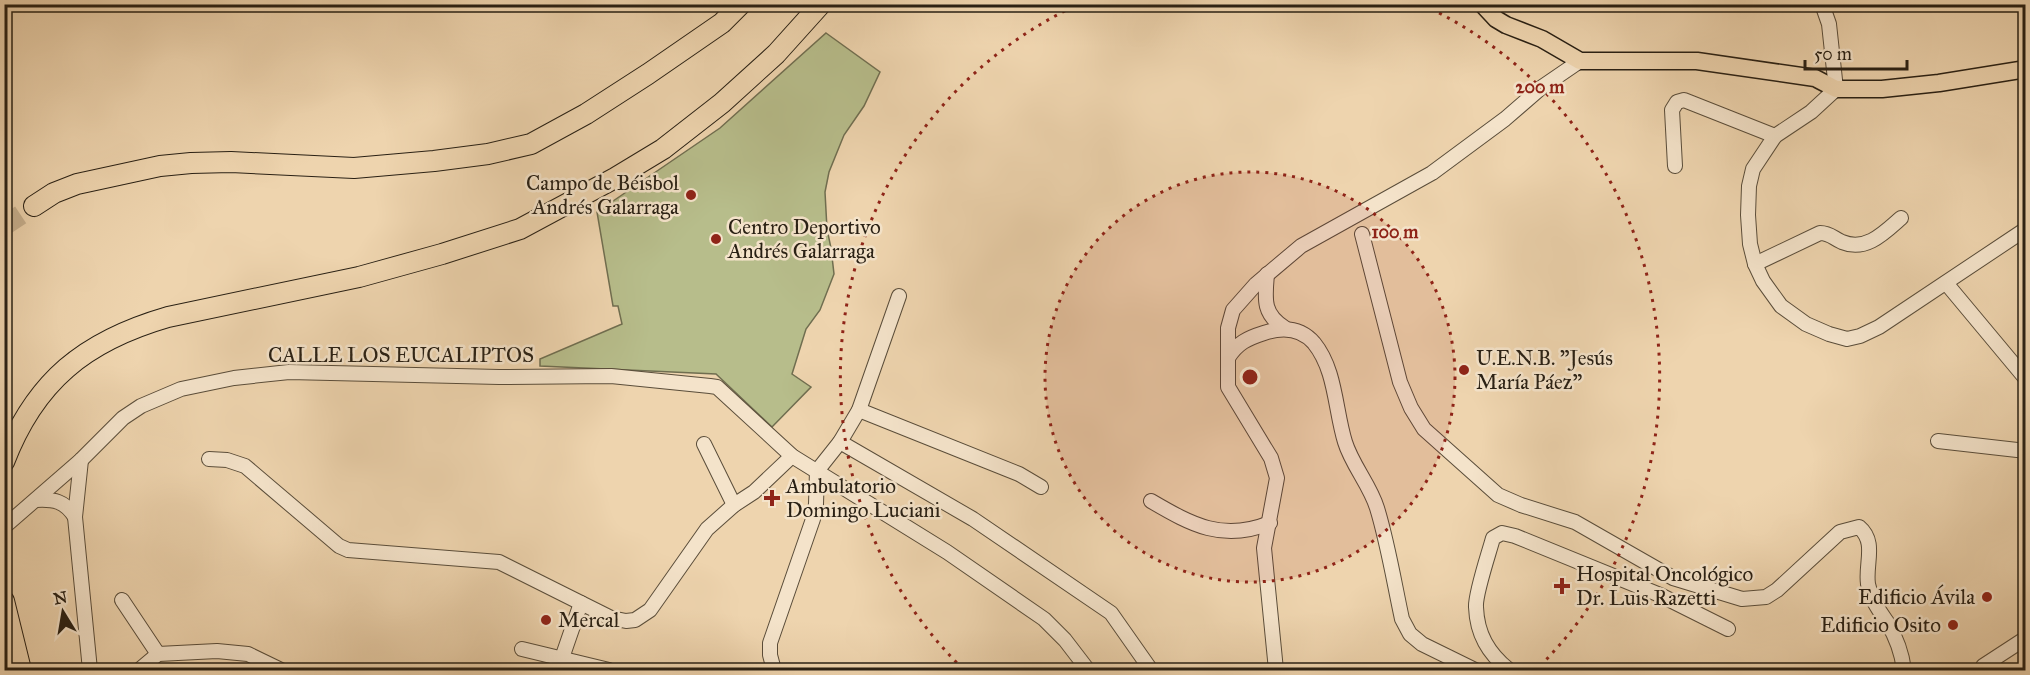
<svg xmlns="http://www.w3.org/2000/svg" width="2030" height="675" font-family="'IM FELL Great Primer',serif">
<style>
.green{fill:#b7bd8b;stroke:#706e50;stroke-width:1.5}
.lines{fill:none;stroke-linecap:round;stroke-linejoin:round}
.highway-tunnel{stroke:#c7b08f;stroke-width:20;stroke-dasharray:20 10;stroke-linecap:butt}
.minor-casing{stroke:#5a4d3a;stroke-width:16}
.major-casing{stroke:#292014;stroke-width:19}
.highway-casing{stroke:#292014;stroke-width:22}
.minor{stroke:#f4e3ca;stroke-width:14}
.major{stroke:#eed4ae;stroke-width:16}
.highway{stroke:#eed4ae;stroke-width:20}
.ring{fill:none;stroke:#8f2418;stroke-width:3;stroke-dasharray:3 6}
.poi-dot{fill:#8f2418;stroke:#f4e3ca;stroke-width:2}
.labels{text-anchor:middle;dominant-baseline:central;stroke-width:5;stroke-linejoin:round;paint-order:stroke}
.poi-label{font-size:21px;fill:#292014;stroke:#f4e3ca;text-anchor:start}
.street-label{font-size:21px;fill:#292014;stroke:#f4e3ca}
.centre{fill:#8f2418;stroke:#f4e3ca;stroke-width:3}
.ring-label{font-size:18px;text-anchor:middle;font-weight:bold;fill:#8f2418;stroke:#f4e3ca;stroke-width:5;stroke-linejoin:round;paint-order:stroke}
</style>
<rect width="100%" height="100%" fill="#eed4ae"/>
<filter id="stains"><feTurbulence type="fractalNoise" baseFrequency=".00333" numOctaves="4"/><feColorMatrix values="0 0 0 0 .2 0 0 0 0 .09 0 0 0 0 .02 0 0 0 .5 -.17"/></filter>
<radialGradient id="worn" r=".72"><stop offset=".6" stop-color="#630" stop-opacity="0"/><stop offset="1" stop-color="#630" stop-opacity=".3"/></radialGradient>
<polygon class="green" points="826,33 880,72 864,106 844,135 829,172 825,192 827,229 831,248 834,274 820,310 806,329 792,374 811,387 772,427 716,374 540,366 540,359 622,324 618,306 613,306 597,212 720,128"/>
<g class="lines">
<polyline class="highway-tunnel" points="4,226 34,206"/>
<g class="minor-casing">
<g id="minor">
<polyline points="1822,4 1829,24 1836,89 1811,112 1775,136 1753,169 1749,186 1748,215 1750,244 1755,264 1763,281 1781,306 1806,324 1829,334 1847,339 1860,336 1879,327 2026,229"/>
<polyline points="1675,166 1672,110 1677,102 1684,100 1775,136"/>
<path d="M1362,234L1400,382L1411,408L1424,429L1498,495L1521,505L1575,522L1673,578L1742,599L1766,597L1777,590L1840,532L1859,527C1877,542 1865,564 1868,584C1871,600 1879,610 1887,622C1896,637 1902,653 1904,670"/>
<path d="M1755,264L1820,233C1830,233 1833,238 1842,242C1866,252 1884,233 1901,218"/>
<path d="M1267,274C1265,298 1262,314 1285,328"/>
<polyline points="1946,283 2026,379"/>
<path d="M1228,358C1237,343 1248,338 1264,333C1282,327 1300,327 1314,343C1336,370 1335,410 1345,442C1352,465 1370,485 1377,508C1388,544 1394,582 1402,619L1410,634L1422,644L1475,670"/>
<polyline points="859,410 1019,474 1041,487"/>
<polyline points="1938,441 2026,451"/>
<polyline points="840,442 973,519 1111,613 1151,670"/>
<polyline points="704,444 734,505"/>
<polyline points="209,459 227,460 245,466 339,546 348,550 499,562 611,618 626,621 635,620 650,610 707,529 734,505 754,492 792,456"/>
<polyline points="81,460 75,517 90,670"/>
<path d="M36,500C54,499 65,501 75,517"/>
<path d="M1151,501C1192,525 1223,542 1270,523"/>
<polyline points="4,527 81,460 123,418 141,406 181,389 234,378 289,372 499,377 611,376 710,386 717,387 792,456 947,552 1044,619 1065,640 1088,670"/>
<polyline points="122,600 158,654"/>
<polyline points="522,649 609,670"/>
<polyline points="562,658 581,603"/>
<polyline points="1983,666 2026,638"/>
<polyline points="139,670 158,654 217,651 248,654 281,670"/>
<polyline points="774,670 770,655 770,643 813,519 816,504 817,471 840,442 859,410 899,296"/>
<polyline points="1276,670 1264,548 1277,478 1271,458 1228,387 1228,328 1233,310 1256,284 1301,246 1432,173 1505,119 1542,87 1580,61"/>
<path d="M1509,670C1488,653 1477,634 1476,607C1475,594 1489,553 1493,538L1502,533L1515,536L1660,595L1728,629"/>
</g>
</g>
<g class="major-casing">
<polyline id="major" points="1482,4 1496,19 1506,25 1542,39 1580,61 1697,61 1815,78 1836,89 1882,89 1939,83 2026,69"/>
</g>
<g class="highway-casing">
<g id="highway">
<polyline points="34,206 54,193 77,184 160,166 191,163 231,162 354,168 434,161 488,154 531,144 586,114 648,74 722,23 741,4"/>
<path d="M4,462C35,381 85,341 168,317L359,277L442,254L520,229L615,178L663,149L722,103L776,54L821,4"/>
<polyline points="4,601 21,670"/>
</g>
</g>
<use href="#minor" class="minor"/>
<use href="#major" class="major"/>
<use href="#highway" class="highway"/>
</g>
<circle cx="1250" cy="377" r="205" fill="#8f2418" fill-opacity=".12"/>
<g class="ring">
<circle cx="1250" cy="377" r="205"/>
<path d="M963 669A410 410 0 0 1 1077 5M1423 5A410 410 0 0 1 1537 669"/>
</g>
<g class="poi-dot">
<circle cx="691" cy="195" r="6"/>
<circle cx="716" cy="239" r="6"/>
<circle cx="1464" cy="370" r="6"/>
<path d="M769 489h6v6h6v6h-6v6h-6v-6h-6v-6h6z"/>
<path d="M1559 577h6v6h6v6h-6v6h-6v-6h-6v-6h6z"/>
<circle cx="1987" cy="597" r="6"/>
<circle cx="546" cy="620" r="6"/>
<circle cx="1953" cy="625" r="6"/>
</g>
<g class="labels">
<g class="poi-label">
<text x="679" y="183" text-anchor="end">Campo de Béisbol<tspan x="679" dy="24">Andrés Galarraga</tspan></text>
<text x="728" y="227">Centro Deportivo<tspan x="728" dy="24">Andrés Galarraga</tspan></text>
<text x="1476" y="358">U.E.N.B. "Jesús<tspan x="1476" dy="24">María Páez"</tspan></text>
<text x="786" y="486">Ambulatorio<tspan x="786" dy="24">Domingo Luciani</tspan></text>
<text x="1576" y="574">Hospital Oncológico<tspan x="1576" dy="24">Dr. Luis Razetti</tspan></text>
<text x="1975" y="597" text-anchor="end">Edificio Ávila</text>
<text x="558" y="620">Mercal</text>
<text x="1941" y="625" text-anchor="end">Edificio Osito</text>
</g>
<g class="street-label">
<text x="401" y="355">CALLE LOS EUCALIPTOS</text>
</g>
</g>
<circle cx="1250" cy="377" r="9" class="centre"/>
<g class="ring-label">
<text x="1540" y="93">200 m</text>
<text x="1395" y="238">100 m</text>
</g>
<rect width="2030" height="675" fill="none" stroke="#eed4ae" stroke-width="24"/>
<rect x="6" y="6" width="2018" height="663" fill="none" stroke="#292014" stroke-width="3"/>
<rect x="12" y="12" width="2006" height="651" fill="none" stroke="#292014" stroke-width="1.5"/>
<g transform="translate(63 612) rotate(349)" stroke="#f4e3ca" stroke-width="4.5" paint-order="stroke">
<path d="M0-4.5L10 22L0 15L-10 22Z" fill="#292014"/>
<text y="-9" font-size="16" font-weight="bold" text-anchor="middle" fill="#292014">N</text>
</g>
<path d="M1805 60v9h102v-9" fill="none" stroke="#292014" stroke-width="3"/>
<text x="1814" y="60" font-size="18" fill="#292014" stroke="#f4e3ca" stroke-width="4.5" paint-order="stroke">50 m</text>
<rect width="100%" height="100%" filter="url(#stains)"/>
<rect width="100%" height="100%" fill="url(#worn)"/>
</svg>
